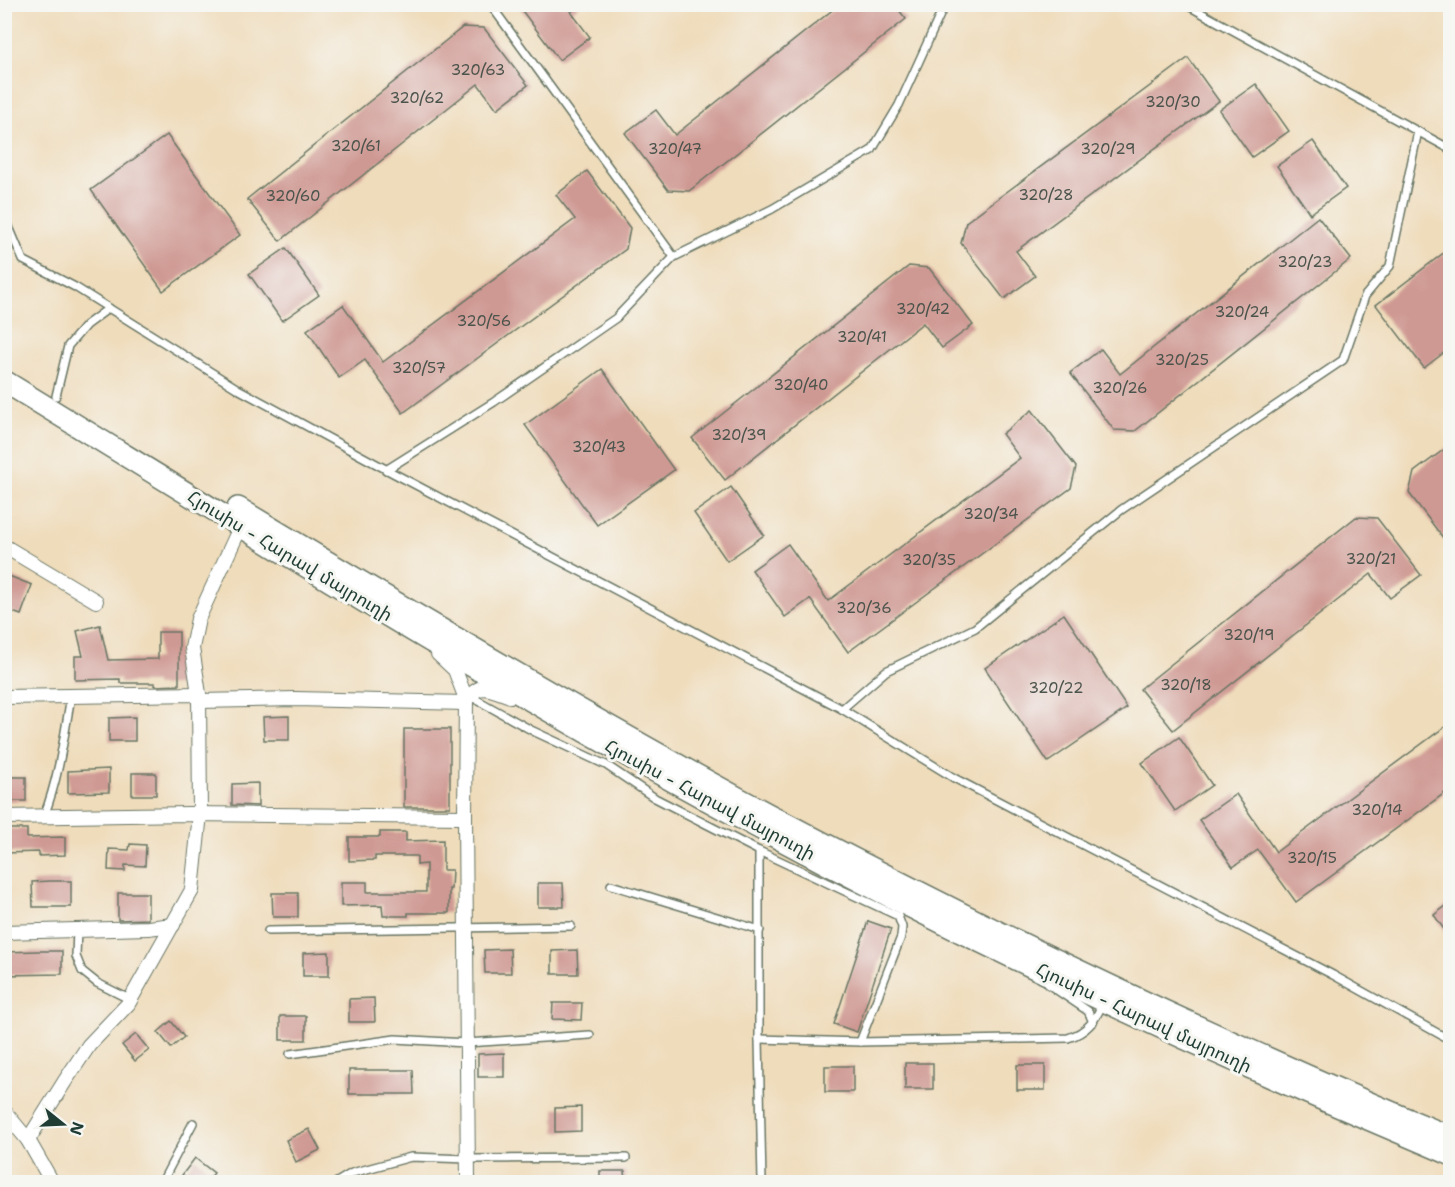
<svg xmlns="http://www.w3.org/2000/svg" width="1455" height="1187" font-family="'Shantell Sans','Noto Sans Armenian',sans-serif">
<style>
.building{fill:#cf9993}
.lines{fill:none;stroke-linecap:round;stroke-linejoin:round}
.service-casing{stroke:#687563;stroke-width:10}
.minor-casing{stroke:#687563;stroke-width:16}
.trunk-casing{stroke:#687563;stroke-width:24}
.service{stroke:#fff;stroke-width:7}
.minor{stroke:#fff;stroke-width:14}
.trunk{stroke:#fff;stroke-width:21}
.labels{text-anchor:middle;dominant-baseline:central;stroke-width:6;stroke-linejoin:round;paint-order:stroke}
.number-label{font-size:15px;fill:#4b544c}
.street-label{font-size:18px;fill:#1f3d34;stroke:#f6f6f2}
</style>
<rect width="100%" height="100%" fill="#f6f6f2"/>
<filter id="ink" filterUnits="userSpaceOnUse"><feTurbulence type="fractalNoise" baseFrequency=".0167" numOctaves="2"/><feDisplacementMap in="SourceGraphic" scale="12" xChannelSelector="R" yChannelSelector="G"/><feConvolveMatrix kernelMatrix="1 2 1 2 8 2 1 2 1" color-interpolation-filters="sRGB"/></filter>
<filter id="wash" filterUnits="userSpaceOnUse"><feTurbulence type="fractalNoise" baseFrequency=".008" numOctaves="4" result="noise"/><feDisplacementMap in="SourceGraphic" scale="24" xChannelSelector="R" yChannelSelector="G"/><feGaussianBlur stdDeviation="1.35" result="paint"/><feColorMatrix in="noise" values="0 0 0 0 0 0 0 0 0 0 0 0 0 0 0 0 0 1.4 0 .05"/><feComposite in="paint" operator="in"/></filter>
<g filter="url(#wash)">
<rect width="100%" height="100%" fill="#efdcbb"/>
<g id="blocks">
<g class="building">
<polygon points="517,4 581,4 571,12 590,37 559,60"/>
<polygon points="840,4 894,4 906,19 689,191 668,190 625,133 656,110 675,135"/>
<polygon points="463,27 484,28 528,85 497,109 478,84 280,241 247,199"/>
<polygon points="1188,58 1219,101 1016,251 1035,276 1004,299 961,243 966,222"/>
<polygon points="1256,84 1289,131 1252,157 1219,110"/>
<polygon points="167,135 240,235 163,291 91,190"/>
<polygon points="1313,141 1346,188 1310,214 1277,166"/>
<polygon points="587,171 630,228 626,249 403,413 365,360 339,378 307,330 343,305 383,362 575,219 556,195"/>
<polygon points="1318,217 1351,259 1135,431 1114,430 1070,373 1101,349 1120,374"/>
<polygon points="286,248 319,295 282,321 249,274"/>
<polygon points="1450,248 1450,348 1424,368 1376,305"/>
<polygon points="909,266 929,268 973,325 942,348 923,323 725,480 692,438"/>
<polygon points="602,369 674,470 597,525 525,425"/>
<polygon points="1032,410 1076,467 1071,488 848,652 810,599 785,617 752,570 788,544 828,601 1020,458 1002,434"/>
<polygon points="1450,445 1450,547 1409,493 1414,472"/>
<polygon points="731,487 764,535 727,561 694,513"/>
<polygon points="1356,517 1377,518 1421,575 1390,598 1371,574 1173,730 1140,689"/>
<polygon points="9,576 32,585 21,615 4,609 4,589"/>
<polygon points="1064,614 1127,708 1048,762 985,668"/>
<polygon points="100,625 108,660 158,659 158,632 179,632 179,685 155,686 155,683 120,683 120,679 75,680 75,656 83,656 77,631"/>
<polygon points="289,716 289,740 264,740 263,717"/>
<polygon points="135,717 135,741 109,741 109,718"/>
<polygon points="1450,723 1450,789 1296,902 1258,850 1233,867 1199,820 1236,794 1276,852"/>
<rect x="404" y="729" width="46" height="78"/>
<polygon points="1179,737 1212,785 1175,811 1142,763"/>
<polygon points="109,769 109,792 68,793 68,771"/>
<rect x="132" y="773" width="24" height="22"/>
<rect x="4" y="777" width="22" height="24"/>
<polygon points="258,783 258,806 232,805 232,784"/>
<polygon points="4,829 27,829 27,838 65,837 65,855 39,856 39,852 4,853"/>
<polygon points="380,832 406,832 406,841 443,840 443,870 452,870 451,889 449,889 449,913 408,913 408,916 383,916 382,905 341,906 341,882 367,882 367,892 426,892 426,864 417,865 417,856 375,856 375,860 349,861 349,837 380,837"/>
<polygon points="130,844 146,845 145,866 125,865 125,871 108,870 109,849 129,850"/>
<polygon points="50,881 71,881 71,907 33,907 32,882"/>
<polygon points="538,883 563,883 564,907 538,907"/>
<polygon points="118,893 148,893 148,919 118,920"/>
<polygon points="272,893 298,893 298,917 273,917"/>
<polygon points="1450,903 1450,938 1434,915"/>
<polygon points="868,921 891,929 857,1032 834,1024"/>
<polygon points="510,949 511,973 485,973 484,950"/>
<polygon points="577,950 578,974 552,974 552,951"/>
<polygon points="38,951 62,951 62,974 4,975 4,952"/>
<polygon points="329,952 329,976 303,976 303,953"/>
<polygon points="374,998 375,1022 349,1022 349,999"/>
<polygon points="553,1003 582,1003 581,1020 552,1019"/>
<rect x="280" y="1016" width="26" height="24"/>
<polygon points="171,1021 184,1037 171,1048 158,1032"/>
<polygon points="136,1034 149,1050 135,1061 122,1045"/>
<polygon points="504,1053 504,1077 478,1077 478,1054"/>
<rect x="905" y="1063" width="28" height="26"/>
<rect x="1017" y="1065" width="28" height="25"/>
<rect x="825" y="1066" width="28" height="26"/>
<polygon points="349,1070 413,1070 414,1094 349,1094"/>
<polygon points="581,1107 581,1131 555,1132 555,1108"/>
<polygon points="309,1129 320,1150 296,1162 286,1140"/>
<polygon points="195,1158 214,1173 207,1182 192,1182 182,1175"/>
<polygon points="600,1171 625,1171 626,1182 600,1182"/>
</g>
</g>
</g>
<g filter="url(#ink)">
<use href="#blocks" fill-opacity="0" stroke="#687563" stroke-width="1.5"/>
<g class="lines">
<g class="service-casing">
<g id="service">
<polyline points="490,4 674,257"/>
<polyline points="1185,4 1450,149"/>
<polyline points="4,215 23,260 75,287 238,389 393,473 842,709 954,778 1333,975 1450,1040"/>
<polyline points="56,396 68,346 86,325 109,308"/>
<polyline points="386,470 494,402 616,318 674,257 772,209 872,150 899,105 945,4"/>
<polyline points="470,696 533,731 606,765 655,798 759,851 898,916 902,927 901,937 860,1042"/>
<polyline points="842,709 886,671 975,628 1121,510 1343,360 1365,296 1390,266 1418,131"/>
<path d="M44,816C59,777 64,737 71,696"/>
<polyline points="759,851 759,1039 762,1182"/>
<polyline points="611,885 760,930"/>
<polyline points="77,930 76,956 82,971 97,983 131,1000"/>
<polyline points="268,931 571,926"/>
<polyline points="1048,984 1088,1011 1093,1022"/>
<path d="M759,1039L860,1042L1068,1038C1087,1032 1095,1021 1103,1003"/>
<polyline points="290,1054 395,1039 466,1043 590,1035"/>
<polyline points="162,1182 193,1123"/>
<polyline points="337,1182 352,1173 411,1157 468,1159 626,1158"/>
</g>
</g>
<g class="minor-casing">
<g id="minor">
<polyline points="4,546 96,601"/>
<polyline points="438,654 455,670 466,699 465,817 468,1182"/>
<polyline points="199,694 192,648 198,619 237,534 242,527"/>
<polyline points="4,697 199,694 200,814 192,890 128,1004 89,1045 65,1081 28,1140"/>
<path d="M466,699C471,696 474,691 479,689C488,686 501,693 510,696"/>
<polyline points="199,701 296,699 465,703"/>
<polyline points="4,817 189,814 465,817"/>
<polyline points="4,932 148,928 173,925"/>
<polyline points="4,1111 28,1140 52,1182"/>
</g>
</g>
<g class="trunk-casing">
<g id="trunk">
<path d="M4,381C246,529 485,680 735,815C909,909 1087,996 1269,1076C1329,1103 1390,1128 1450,1154"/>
<path d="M238,508C406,610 576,710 749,804C832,849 916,891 1000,933C1148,1005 1298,1074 1450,1137"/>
</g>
</g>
<use href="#service" class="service"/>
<use href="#minor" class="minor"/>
<use href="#trunk" class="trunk"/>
</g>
</g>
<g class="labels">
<g class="number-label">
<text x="478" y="70">320/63</text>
<text x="417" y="98">320/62</text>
<text x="1173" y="102">320/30</text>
<text x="356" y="146">320/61</text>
<text x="675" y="149">320/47</text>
<text x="1108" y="149">320/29</text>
<text x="1046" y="195">320/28</text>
<text x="293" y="196">320/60</text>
<text x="1305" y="262">320/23</text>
<text x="923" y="309">320/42</text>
<text x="1242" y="312">320/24</text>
<text x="484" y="321">320/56</text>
<text x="862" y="337">320/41</text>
<text x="1182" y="360">320/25</text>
<text x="419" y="368">320/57</text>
<text x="801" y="385">320/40</text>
<text x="1120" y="388">320/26</text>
<text x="739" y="435">320/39</text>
<text x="599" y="447">320/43</text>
<text x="991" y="514">320/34</text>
<text x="1371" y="559">320/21</text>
<text x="929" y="560">320/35</text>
<text x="864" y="608">320/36</text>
<text x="1249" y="635">320/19</text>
<text x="1186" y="685">320/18</text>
<text x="1056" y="688">320/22</text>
<text x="1377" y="810">320/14</text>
<text x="1312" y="858">320/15</text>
</g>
<g class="street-label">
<text transform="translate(290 556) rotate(31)">Հյուսիս - Հարավ մայրուղի</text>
<text transform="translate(710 800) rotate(28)">Հյուսիս - Հարավ մայրուղի</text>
<text transform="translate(1144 1018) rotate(25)">Հյուսիս - Հարավ մայրուղի</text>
</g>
</g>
<rect width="1455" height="1187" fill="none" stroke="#f6f6f2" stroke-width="24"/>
<g transform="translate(63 1124) rotate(108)" stroke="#f6f6f2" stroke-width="4.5" paint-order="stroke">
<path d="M0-4.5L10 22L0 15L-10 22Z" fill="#1f3d34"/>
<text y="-9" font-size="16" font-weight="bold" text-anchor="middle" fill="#1f3d34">N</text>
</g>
</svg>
